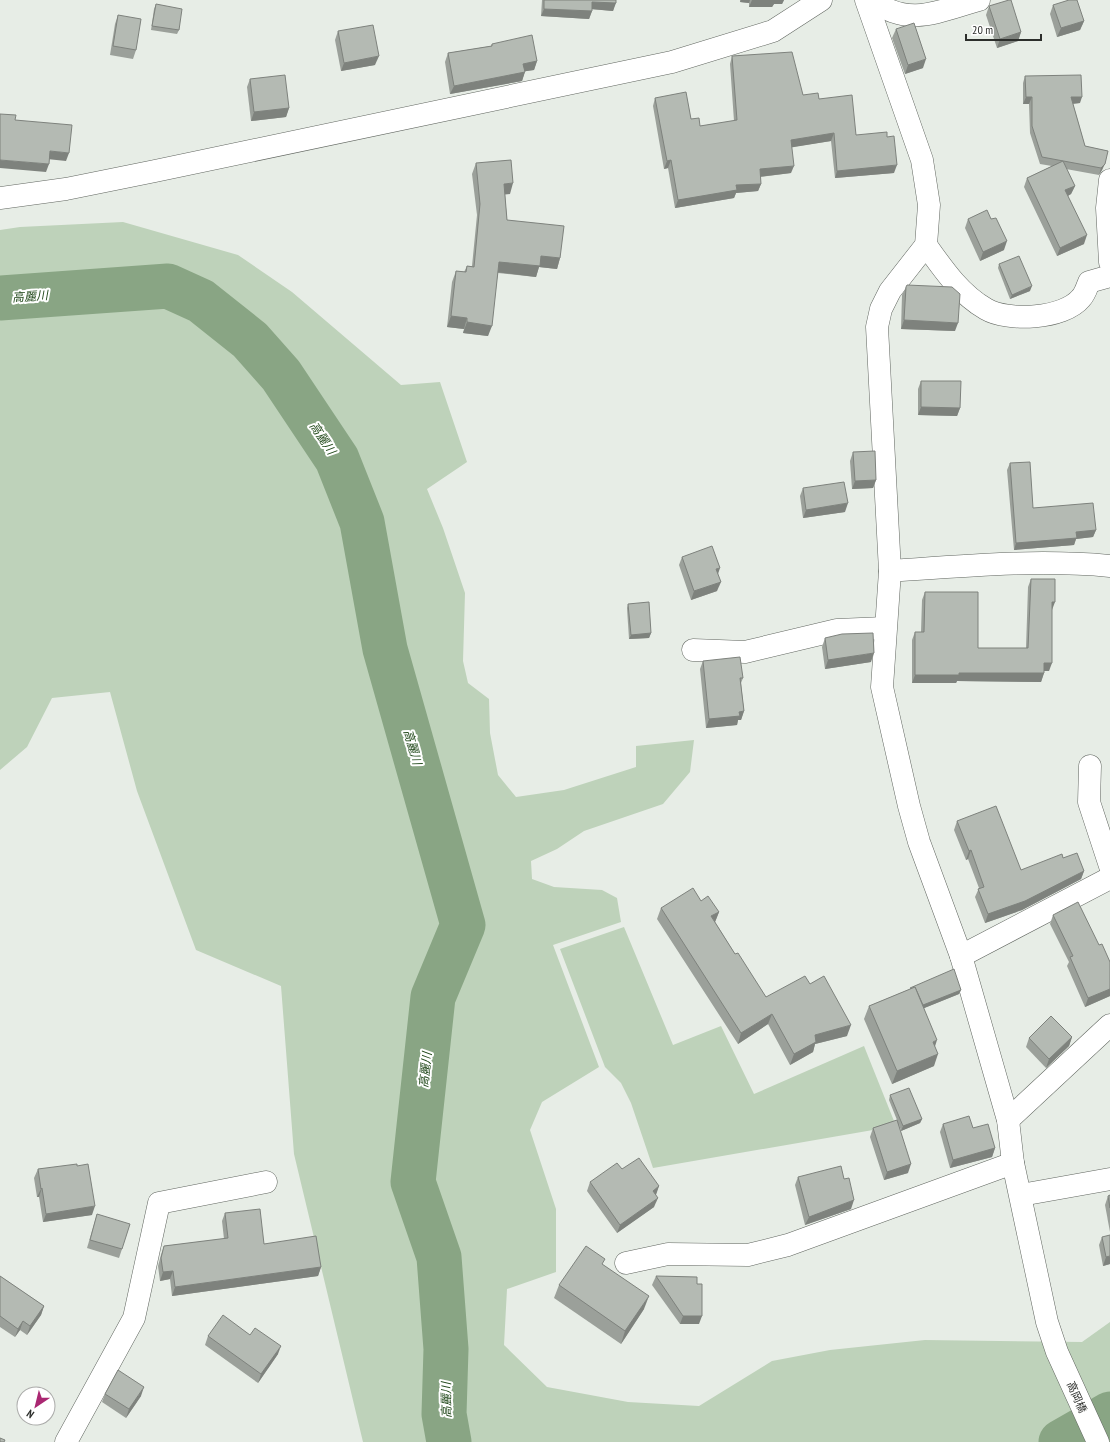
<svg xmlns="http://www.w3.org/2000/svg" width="1110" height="1442" font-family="'PT Sans Narrow','Noto Sans JP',sans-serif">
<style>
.green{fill:#bed2ba}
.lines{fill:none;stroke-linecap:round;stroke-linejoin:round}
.river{stroke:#89a584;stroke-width:45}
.minor-casing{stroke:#616660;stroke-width:23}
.minor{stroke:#fff;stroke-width:22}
.wall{fill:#9ba09a}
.shaded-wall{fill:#7e827d}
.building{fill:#b4bab3;stroke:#7e827d}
.labels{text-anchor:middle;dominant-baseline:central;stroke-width:4;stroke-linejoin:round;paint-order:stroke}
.street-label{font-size:11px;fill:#2c2e2b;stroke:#fff}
.water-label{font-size:12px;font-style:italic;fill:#22491b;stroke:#fff}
</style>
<rect width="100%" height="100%" fill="#e7ede6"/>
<g class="green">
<polygon points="123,222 238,255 292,292 401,385 440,382 467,462 427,489 443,528 465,593 463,661 468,683 489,699 490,733 498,775 516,797 564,790 636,767 636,746 694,740 690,772 663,804 584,831 557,849 531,861 532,879 554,887 602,890 617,898 621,922 553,945 599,1067 542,1102 530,1130 556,1209 556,1272 507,1289 504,1345 547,1387 628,1402 699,1406 772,1361 830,1350 925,1340 1082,1342 1110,1322 1110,1442 363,1442 294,1154 281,986 196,950 137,791 110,692 52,698 27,747 0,770 0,230 20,227"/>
<polygon points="624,927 673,1045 721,1026 754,1094 864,1046 896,1126 653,1168 631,1103 621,1083 605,1067 560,949"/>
</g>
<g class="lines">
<g class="river">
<polyline points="0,298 168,286 201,301 250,340 281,375 337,459 362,522 385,649 463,925 433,997 413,1182 439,1257 446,1349 444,1414 449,1442"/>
<polyline points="1061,1442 1110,1414"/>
</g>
<g class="minor-casing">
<g id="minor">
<polyline points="866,0 922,160 929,205 926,245 890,291 881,309 877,327 890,571 882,687 909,806 919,842 961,956 1008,1120 1013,1163 1047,1322 1057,1352 1098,1442"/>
<path d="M872,0C909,28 939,11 979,0"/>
<polyline points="1110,180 1107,208 1110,262"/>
<polyline points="0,198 66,189 155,171 672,62 773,31 821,0"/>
<path d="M926,245C943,269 960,294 986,309C1008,322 1064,319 1081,298C1085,294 1087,287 1089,282L1110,276"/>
<path d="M890,571C963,566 1037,559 1110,566"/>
<polyline points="693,650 745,652 837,630 885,628"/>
<polyline points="1090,766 1089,802 1110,866"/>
<polyline points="961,956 1110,878"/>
<polyline points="1008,1120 1110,1025"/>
<polyline points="1021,1195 1110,1179"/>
<polyline points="626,1263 668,1254 748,1255 788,1245 1013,1163"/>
<polyline points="66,1442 134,1318 159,1203 266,1182"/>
</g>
</g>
<use href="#minor" class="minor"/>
</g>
<g class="wall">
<polygon points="542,0 616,0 613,11 592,9 592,11 589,19 541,16"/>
<polygon points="740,0 784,0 782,4 774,4 772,7 749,7 749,3 740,2"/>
<polygon points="156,4 179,30 177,34 151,30 154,9"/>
<polygon points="1053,5 1084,21 1080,30 1057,37 1050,14"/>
<polygon points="989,6 1021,32 1018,41 997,48 986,15"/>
<polygon points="118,15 136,50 133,59 110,55 115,24"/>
<polygon points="896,29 923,68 905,74 892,38"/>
<polygon points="338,31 375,65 341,71 335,40"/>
<polygon points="492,44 537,61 534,70 525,71 522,81 450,94 445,62 448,53 491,46"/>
<polygon points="732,56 803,95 819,99 856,135 887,137 894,173 835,178 831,141 792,147 791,173 760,177 761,184 758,191 736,193 734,198 675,208 668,168 664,169 653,106 655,98 691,119 700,126 734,121 730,64"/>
<polygon points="1025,76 1080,103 1073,104 1085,146 1108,151 1102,170 1099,175 1066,169 1075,186 1071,194 1068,196 1084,244 1057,256 1024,187 1027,178 1052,166 1040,164 1030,133 1029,104 1023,104 1023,83"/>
<polygon points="250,79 289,108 286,117 251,121 247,87"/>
<polygon points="476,163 510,194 505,194 507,220 560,258 557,269 539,267 536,277 498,273 488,336 463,333 464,329 447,327 452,282 456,271 464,272 467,266 472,266 477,215 472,174"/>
<polygon points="968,219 1004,250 980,261 965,228"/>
<polygon points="999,264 1030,291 1010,299 998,268"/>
<polygon points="906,287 955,331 901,329 902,295"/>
<polygon points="921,381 960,408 957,416 918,415 918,389"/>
<polygon points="853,452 876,480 873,488 852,489 850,461"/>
<polygon points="1010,463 1033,508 1096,530 1093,537 1076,539 1074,545 1014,550 1007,470"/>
<polygon points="803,488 845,512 803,518 800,496"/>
<polygon points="682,557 718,574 717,591 691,600 679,565"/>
<polygon points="1031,579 1052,609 1049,671 1044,671 1044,673 1041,682 957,681 956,683 912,683 912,640 915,632 921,632 922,600 925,592 978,648 1026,648 1028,587"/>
<polygon points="628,604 651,633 649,638 629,639 627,608"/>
<polygon points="825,638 871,662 825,669 822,647"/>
<polygon points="703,661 743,678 741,683 744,711 741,720 738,720 737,725 706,728 700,669"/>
<polygon points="957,821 1021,870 1063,858 1084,871 1081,879 1022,910 985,923 975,897 979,888 968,859 966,860 954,830"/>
<polygon points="701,901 719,912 715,922 735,954 766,997 810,984 847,1036 815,1044 813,1052 790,1065 768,1024 738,1044 657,919 661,908"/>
<polygon points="1053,915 1099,945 1110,962 1110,996 1085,1007 1067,966 1069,962 1050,924"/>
<polygon points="910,988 961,990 959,994 924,1008 935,1046 934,1066 892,1084 864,1019 869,1006 910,989"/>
<polygon points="1072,1037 1069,1046 1046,1068 1026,1047 1029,1038"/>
<polygon points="890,1095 922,1119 920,1123 901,1131 899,1124 908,1173 884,1180 870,1137 873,1128 897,1120 889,1100"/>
<polygon points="943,1124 973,1128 995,1148 992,1157 950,1168 940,1132"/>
<polygon points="77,1166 92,1215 43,1222 39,1197 37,1197 34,1178 38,1169"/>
<polygon points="622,1169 659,1186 655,1195 654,1207 617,1233 587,1191 590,1182"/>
<polygon points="798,1177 851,1209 805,1225 795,1185"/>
<polygon points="1110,1195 1110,1232 1105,1205 1108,1196"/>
<polygon points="225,1213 264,1244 321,1267 318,1276 172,1296 170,1279 160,1281 158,1266 161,1255 164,1246 224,1239 222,1221"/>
<polygon points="97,1214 122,1249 119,1258 87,1248"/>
<polygon points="1102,1237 1110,1264 1103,1266 1099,1245"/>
<polygon points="603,1265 644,1309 621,1344 554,1298 559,1285"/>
<polygon points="0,1276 44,1306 41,1315 27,1335 20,1330 15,1337 0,1327"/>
<polygon points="656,1276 699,1324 680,1324 652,1285"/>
<polygon points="208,1336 278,1354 258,1383 205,1345"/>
<polygon points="105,1394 141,1396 126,1418 102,1402"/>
</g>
<g class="shaded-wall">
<polygon points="741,0 750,0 749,3 740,2"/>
<polygon points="752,0 784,0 782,4 774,4 772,7 749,7"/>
<polygon points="592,2 616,3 613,11 590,9"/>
<polygon points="544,9 592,11 589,19 541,16"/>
<polygon points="1084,21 1080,30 1057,37 1061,28"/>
<polygon points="1021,32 1018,41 997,48 1000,39"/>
<polygon points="379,56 375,65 341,71 344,63"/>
<polygon points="926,59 923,68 905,74 908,65"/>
<polygon points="537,61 534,70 520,72 523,64"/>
<polygon points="525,72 522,81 450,94 454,86"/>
<polygon points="1026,97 1032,97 1029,104 1023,104"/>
<polygon points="1071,97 1082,97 1080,103 1068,104"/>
<polygon points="289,108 286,117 251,121 254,112"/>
<polygon points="834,133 831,141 788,148 791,140"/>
<polygon points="50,151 69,153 66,161 47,159"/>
<polygon points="0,160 49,164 46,172 0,168"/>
<polygon points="671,160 668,168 664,169 667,161"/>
<polygon points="1105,164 1102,170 1099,175 1101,168"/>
<polygon points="897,165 894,173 835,178 837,171"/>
<polygon points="794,166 791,173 757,177 760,169"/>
<polygon points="513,183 510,194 500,195 504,184"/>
<polygon points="761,184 758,191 736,193 734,198 675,208 678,200 736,185"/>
<polygon points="1075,186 1071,194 1062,199 1065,190"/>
<polygon points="1087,235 1084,244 1057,256 1060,248"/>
<polygon points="1007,241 1004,250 980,261 983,252"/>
<polygon points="541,256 560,258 557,269 539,267 536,277 495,272 499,262"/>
<polygon points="1032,286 1030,291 1010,299 1012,295"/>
<polygon points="451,316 467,318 464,329 447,327"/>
<polygon points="904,320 958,323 955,331 901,329"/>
<polygon points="467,322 492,326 488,336 463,333"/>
<polygon points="921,407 960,408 957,416 918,415"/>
<polygon points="876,480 873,488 852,489 855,481"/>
<polygon points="848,503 845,512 803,518 806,510"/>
<polygon points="1096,530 1093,537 1076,539 1074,545 1014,550 1016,543 1076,532"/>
<polygon points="720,568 717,577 716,569"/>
<polygon points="721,582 717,591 691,600 694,591"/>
<polygon points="1052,602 1055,602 1052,610"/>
<polygon points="651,633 649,638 629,639 631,635"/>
<polygon points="874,653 871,662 825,669 828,660"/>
<polygon points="1044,663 1052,663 1049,671 1041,671"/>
<polygon points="959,673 1044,673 1041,682 957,681 956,683 912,683 915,675"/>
<polygon points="744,711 741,720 738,720 737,725 706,728 709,719"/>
<polygon points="971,850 968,859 966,860 969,851"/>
<polygon points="1084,871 1081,879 1022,910 985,923 988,914"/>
<polygon points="719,912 715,922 711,916"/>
<polygon points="1110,989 1110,996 1085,1007 1088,998"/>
<polygon points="961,990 959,994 917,1011 919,1006"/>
<polygon points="772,1014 768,1024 738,1044 741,1033"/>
<polygon points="851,1025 847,1036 815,1044 813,1052 790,1065 794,1054 815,1035"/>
<polygon points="1072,1037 1069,1046 1046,1068 1049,1059"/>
<polygon points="937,1040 933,1053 933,1042"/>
<polygon points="938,1054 934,1066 892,1084 897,1071"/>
<polygon points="922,1119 920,1123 901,1131 903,1126"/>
<polygon points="995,1148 992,1157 950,1168 953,1160"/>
<polygon points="911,1164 908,1173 884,1180 887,1172"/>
<polygon points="659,1186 656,1195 649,1199 653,1191"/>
<polygon points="42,1188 39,1197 37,1197 41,1189"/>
<polygon points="658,1198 654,1207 617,1233 620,1225"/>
<polygon points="854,1200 851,1209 805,1225 809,1217"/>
<polygon points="95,1206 92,1215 43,1222 46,1214"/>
<polygon points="1110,1256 1110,1264 1103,1266 1106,1257"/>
<polygon points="321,1267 318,1276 172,1296 175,1287"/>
<polygon points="173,1271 170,1279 160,1281 163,1272"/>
<polygon points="649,1296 644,1309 621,1344 625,1331"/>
<polygon points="44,1306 41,1315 27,1335 30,1326"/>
<polygon points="683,1316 702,1316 699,1324 680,1324"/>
<polygon points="23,1321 20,1330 15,1337 18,1329"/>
<polygon points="281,1346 278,1354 258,1383 261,1374"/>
<polygon points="144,1387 141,1396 126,1418 129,1409"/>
</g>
<g class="building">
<polygon points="544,0 616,0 616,3 592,2 592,11 544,9"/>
<polygon points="1009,0 1011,0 1021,32 1000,39 989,6"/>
<polygon points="1069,0 1077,0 1084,21 1061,28 1053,5"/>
<polygon points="156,4 182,9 179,30 152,26"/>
<polygon points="118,15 141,19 136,50 113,46"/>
<polygon points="914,23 926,59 908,65 896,29"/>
<polygon points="373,25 379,56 344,63 338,31"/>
<polygon points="532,35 537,61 523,64 525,72 454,86 448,53 492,46 492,44"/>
<polygon points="792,52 803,95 818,93 819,99 852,95 856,135 887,132 887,137 894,136 897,165 837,171 834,133 791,140 794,166 760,169 761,184 736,185 737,190 678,200 671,160 667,161 655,98 686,92 691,119 699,118 700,126 737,120 732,56"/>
<polygon points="285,75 289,108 254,112 250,79"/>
<polygon points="1081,75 1082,97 1071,97 1085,146 1108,151 1105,164 1101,168 1042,157 1032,126 1032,97 1026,97 1025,76"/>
<polygon points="0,114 16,115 15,120 72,125 69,153 50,151 49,164 0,160"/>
<polygon points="511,160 513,183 504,184 507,220 564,226 560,258 541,256 540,266 499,262 492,326 467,322 467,318 451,316 456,271 466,272 467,266 474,267 480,204 476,163"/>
<polygon points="1063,161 1075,186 1065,190 1087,235 1060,248 1027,178"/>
<polygon points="987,210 991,219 996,218 1007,241 983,252 968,219"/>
<polygon points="1019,256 1032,286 1012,295 999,264"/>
<polygon points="907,285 952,287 960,294 958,323 904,320 906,287"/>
<polygon points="921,381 961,381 960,408 921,407"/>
<polygon points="875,451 876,480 855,481 853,452"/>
<polygon points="1030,462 1033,508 1093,503 1096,530 1076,532 1077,538 1016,543 1010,463"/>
<polygon points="844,482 848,503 806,510 803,488"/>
<polygon points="712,546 720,568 716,569 721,582 694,591 682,557"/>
<polygon points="1031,579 1055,579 1055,602 1052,602 1052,663 1044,663 1044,673 959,673 959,675 915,675 915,632 924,632 925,592 978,592 978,648 1028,648"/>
<polygon points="649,602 651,633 631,635 628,604"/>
<polygon points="873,633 874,653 828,660 825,638 842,634"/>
<polygon points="740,657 743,678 740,678 744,711 739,712 740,716 709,719 703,661"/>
<polygon points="996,806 1021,870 1062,854 1063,858 1077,853 1084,871 1025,901 988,914 978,889 984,887 971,850 969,851 957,821"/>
<polygon points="693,888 701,901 708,896 719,912 711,916 735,954 738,953 766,997 805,976 810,984 824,976 851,1025 815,1035 816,1042 794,1054 772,1014 741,1033 661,908"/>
<polygon points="1078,902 1099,945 1102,944 1110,962 1110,989 1088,998 1070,957 1073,956 1053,915"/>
<polygon points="954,969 961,990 923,1005 915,987 911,989 910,988"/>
<polygon points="915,987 937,1040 933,1042 938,1054 897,1071 869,1006"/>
<polygon points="1051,1016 1072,1037 1049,1059 1029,1038"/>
<polygon points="909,1088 922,1119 903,1126 890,1095"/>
<polygon points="969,1116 973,1128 988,1124 995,1148 953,1160 943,1124"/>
<polygon points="897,1120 911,1164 887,1172 873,1128"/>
<polygon points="639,1158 659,1186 653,1191 658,1198 620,1225 590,1182 617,1163 622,1169"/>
<polygon points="77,1164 77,1166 88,1164 95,1206 46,1214 42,1188 41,1189 38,1169"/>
<polygon points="841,1166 844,1179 849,1178 854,1200 809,1217 798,1177"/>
<polygon points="1110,1195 1110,1208 1108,1196"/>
<polygon points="260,1209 264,1244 316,1236 321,1267 175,1287 173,1271 163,1272 161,1258 164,1246 228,1238 225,1213"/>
<polygon points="97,1214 130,1224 122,1249 90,1240"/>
<polygon points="1110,1235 1110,1256 1106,1257 1102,1237"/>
<polygon points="586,1246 605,1259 602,1264 649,1296 625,1331 559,1285"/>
<polygon points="0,1276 44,1306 30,1326 23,1321 18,1329 0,1316"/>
<polygon points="656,1276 697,1277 697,1284 702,1284 702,1316 683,1316"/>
<polygon points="223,1315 250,1335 255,1328 281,1346 261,1374 208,1336"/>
<polygon points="118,1370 144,1387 129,1409 105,1394"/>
<polygon points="0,1438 5,1440 4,1442 0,1442"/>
</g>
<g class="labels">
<g class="street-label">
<text transform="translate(1077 1397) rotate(66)">高岡橋</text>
</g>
<g class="water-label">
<text transform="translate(30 296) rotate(-4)">高麗川</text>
<text transform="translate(323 438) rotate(56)">高麗川</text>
<text transform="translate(413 747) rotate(74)">高麗川</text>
<text transform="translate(425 1070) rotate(-84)">高麗川</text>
<text transform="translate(446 1400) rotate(-91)">高麗川</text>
</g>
</g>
<g transform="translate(36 1406) rotate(215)"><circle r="19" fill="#ffffff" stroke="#ababaa"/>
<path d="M0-3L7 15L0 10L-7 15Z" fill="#aa2772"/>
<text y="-6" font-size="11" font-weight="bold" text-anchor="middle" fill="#2c2e2b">N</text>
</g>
<path d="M966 34v6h75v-6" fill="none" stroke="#2c2e2b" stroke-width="2"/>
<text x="972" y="34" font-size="12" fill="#2c2e2b" stroke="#ffffff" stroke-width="3" paint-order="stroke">20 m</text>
</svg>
